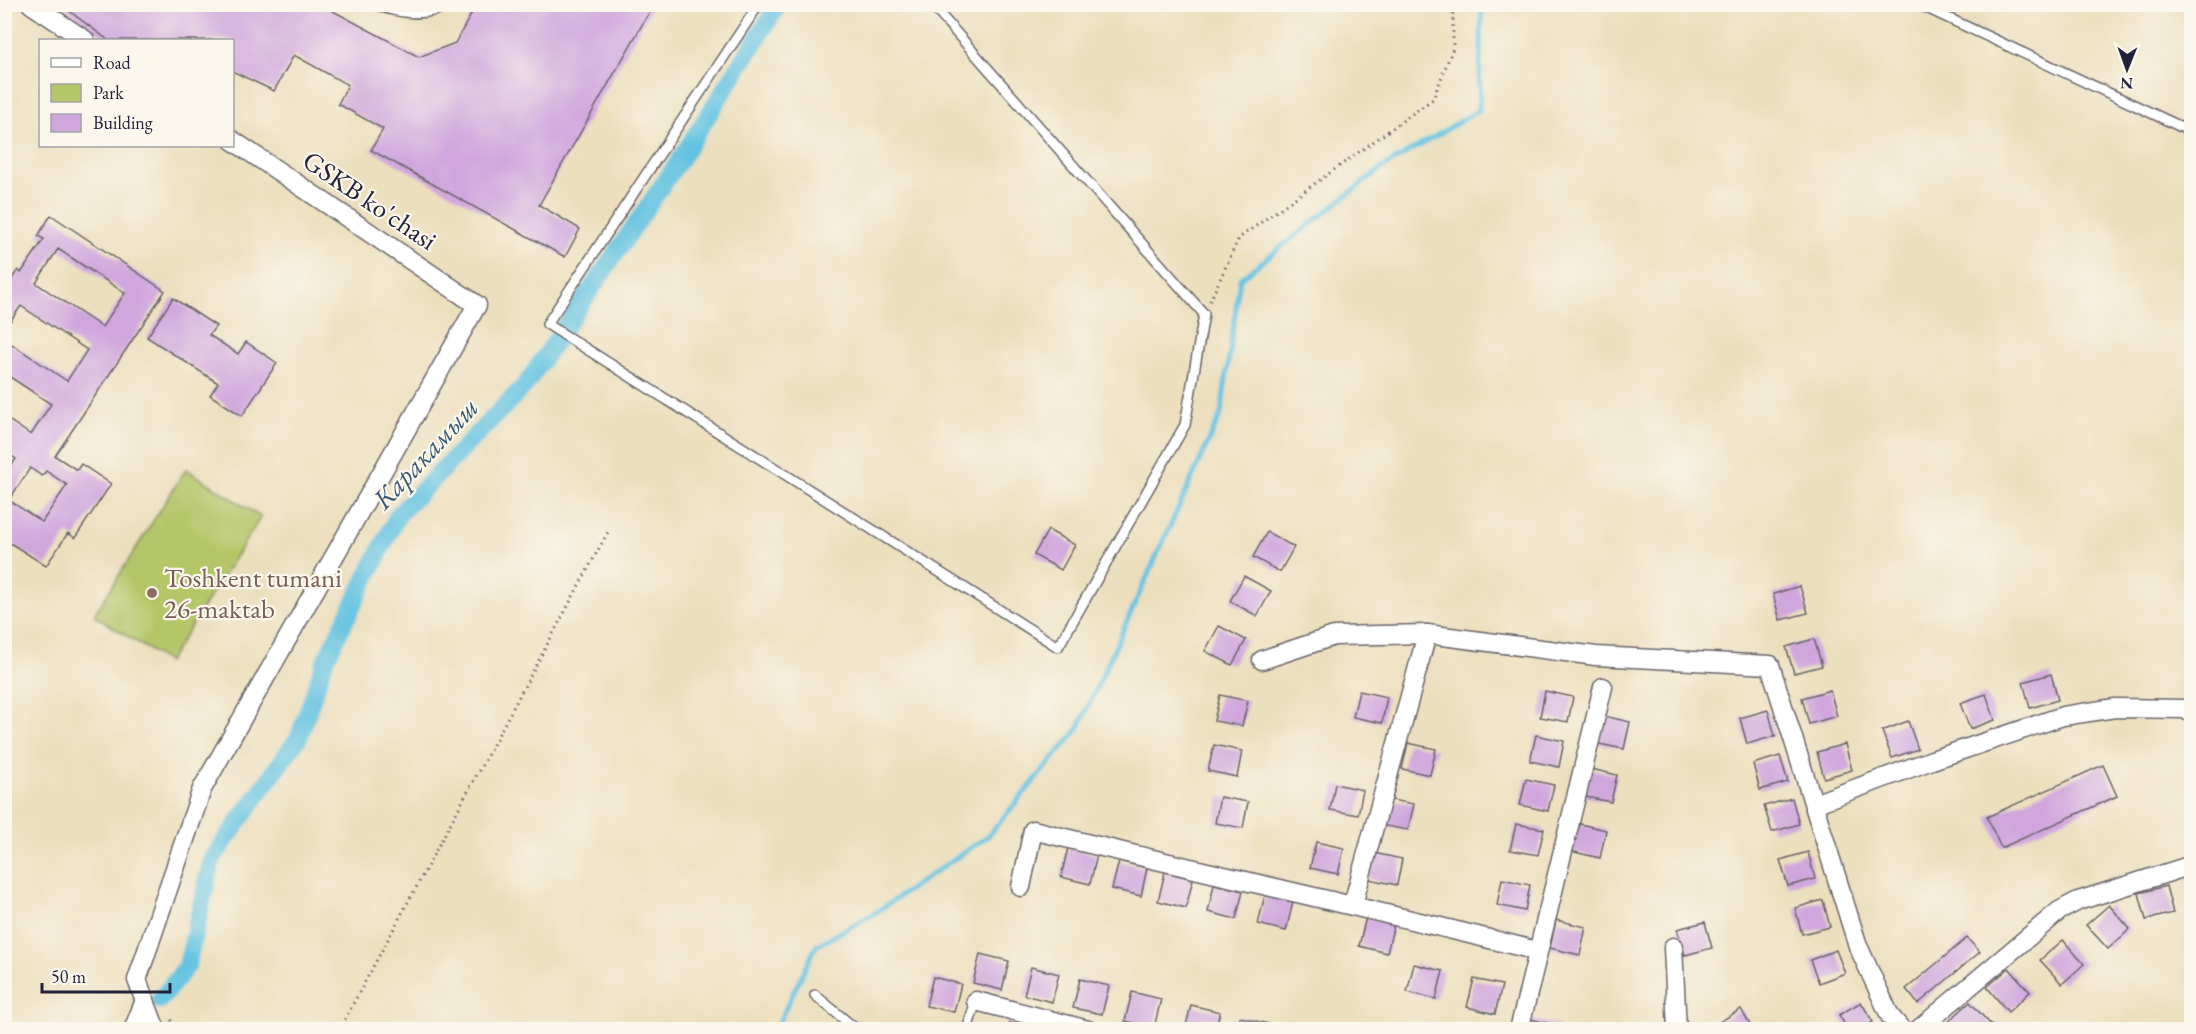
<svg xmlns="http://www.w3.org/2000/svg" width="2196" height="1034" font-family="'EB Garamond',serif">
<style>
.green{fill:#b5c669;stroke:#6c7452;stroke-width:1.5}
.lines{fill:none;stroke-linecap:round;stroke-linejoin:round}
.stream{stroke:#63c2e1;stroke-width:5}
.canal{stroke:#63c2e1;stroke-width:18}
.building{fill:#d0a7dd;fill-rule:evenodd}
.service-casing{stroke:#696469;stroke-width:12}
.minor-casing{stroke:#696469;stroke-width:21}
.path{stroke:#696469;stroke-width:3;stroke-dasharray:1.5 4.5;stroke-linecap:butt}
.service{stroke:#fff;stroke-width:9}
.minor{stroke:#fff;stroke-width:18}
.education-dot{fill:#8d6e63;stroke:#fbf7ec;stroke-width:2}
.labels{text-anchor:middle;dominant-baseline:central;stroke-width:4.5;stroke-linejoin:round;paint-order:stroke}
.street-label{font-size:27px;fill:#22223b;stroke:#fbf7ec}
.education-label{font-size:27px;fill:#785e54;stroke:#fbf7ec;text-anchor:start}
.water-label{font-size:28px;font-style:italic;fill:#395a75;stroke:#fbf7ec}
</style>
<rect width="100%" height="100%" fill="#fbf7ec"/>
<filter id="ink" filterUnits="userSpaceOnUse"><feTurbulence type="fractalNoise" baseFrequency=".0167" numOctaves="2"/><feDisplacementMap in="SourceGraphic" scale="12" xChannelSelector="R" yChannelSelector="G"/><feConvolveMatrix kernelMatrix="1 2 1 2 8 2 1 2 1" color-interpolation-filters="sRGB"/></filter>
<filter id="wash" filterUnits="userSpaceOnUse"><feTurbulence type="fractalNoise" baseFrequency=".008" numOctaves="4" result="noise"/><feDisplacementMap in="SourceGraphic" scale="24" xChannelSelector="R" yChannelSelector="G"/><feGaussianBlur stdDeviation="1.35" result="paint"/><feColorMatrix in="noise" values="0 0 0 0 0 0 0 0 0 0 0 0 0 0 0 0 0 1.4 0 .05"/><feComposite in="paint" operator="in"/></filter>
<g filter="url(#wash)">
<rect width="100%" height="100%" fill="#ecdfbe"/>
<polygon class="green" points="186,469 261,517 168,662 94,615"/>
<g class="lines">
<polyline class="stream" points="775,1030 816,946 875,913 988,836 1078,729 1221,414 1240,279 1382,168 1479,110 1482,4"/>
<polyline class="canal" points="160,1000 187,966 212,859 299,737 325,661 398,515 526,384 679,161 779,4"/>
</g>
<g id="blocks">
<g class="building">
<polygon points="60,4 320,4 419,57 455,43 477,4 654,4 539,205 580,229 565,257 371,150 383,129 338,104 348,85 294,55 274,91 232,71 232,40 108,40"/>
<path d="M51,215L165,291L55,456L77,470L81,464L111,484L75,538L68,533L46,566L4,539V475L16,459L4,451V417L31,435L51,404L4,373V339L67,381L87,350L21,306L4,330V290L18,270L21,273L44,239L38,236ZM58,249L125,293L102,327L36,283ZM30,468L42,476L46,471L67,485L42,522L9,500Z"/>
<polygon points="173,298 216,326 209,335 238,354 246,342 277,363 242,416 210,395 218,383 147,337"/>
<polygon points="1048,530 1075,545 1061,570 1034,555"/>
<polygon points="1267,532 1294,547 1280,572 1253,557"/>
<polygon points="1244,576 1271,591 1257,616 1230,601"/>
<polygon points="1800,586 1808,613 1780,620 1773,594"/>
<polygon points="1219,626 1246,640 1232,665 1205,651"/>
<polygon points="1814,639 1822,666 1794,673 1786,647"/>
<polygon points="2051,674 2058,700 2030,708 2023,682"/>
<polygon points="1830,690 1837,716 1809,724 1802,698"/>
<polygon points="1359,691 1387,697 1382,723 1353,717"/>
<polygon points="1545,691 1573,697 1568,722 1540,717"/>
<polygon points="1986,694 1995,720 1970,729 1960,703"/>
<polygon points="1220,695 1248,701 1242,726 1214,721"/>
<polygon points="1768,710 1775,736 1747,744 1740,718"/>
<polygon points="1600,715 1630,722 1624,749 1594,743"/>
<polygon points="1908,721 1918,749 1892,758 1882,731"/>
<polygon points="1536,735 1564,741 1559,767 1530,761"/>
<polygon points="1408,743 1436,749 1430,775 1402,769"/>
<polygon points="1845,744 1852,770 1824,778 1817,752"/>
<polygon points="1214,745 1242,751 1237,777 1208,771"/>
<polygon points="1780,756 1788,782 1760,790 1753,764"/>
<polygon points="2103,765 2117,796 2001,848 1987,817"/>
<polygon points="1587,768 1617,775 1611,802 1581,796"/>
<polygon points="1526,779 1554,785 1548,811 1520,805"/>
<polygon points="1335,784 1363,790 1358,815 1330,810"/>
<polygon points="1220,797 1248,802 1243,828 1215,823"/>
<polygon points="1792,798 1799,824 1772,832 1764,806"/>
<polygon points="1386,799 1414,804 1408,830 1380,825"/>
<polygon points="1576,823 1606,830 1600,858 1570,851"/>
<polygon points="1516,824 1544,829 1538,855 1510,850"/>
<polygon points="1316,842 1344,848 1338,874 1310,868"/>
<polygon points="1068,848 1097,855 1090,884 1061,877"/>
<polygon points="1808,852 1815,879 1788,886 1780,860"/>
<polygon points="1374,853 1402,859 1397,885 1369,879"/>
<polygon points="1119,861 1147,868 1141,896 1112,889"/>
<polygon points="1165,872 1193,879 1186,908 1158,901"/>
<polygon points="1502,879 1530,885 1525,911 1497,905"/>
<polygon points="1214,884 1243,891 1236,919 1208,912"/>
<polygon points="2166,886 2173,913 2146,920 2139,893"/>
<polygon points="1265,895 1293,902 1286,931 1258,924"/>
<polygon points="1823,900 1830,927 1802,934 1795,908"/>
<polygon points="2109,905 2130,929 2108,949 2086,925"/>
<polygon points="1366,917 1394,924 1387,953 1359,946"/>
<polygon points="1556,920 1586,927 1580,955 1550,948"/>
<polygon points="1705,922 1712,948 1685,955 1677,929"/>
<polygon points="1967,938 1980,952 1918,1004 1906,989"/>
<polygon points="2063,940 2084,964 2062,984 2040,960"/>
<polygon points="1836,950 1845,973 1819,983 1810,960"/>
<polygon points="980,954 1009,961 1002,990 973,983"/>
<polygon points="1414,964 1443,971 1436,999 1407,992"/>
<polygon points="1031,967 1059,974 1052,1002 1024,995"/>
<polygon points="2009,968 2030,992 2008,1012 1987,987"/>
<polygon points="933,977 961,984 954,1012 926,1006"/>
<polygon points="1080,979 1109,986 1102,1014 1073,1008"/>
<polygon points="1474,979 1502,985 1495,1014 1467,1007"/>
<polygon points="1132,992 1161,999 1154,1028 1125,1021"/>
<polygon points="1861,1002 1873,1022 1860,1030 1848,1030 1839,1015"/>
<polygon points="1970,1002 1992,1026 1988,1030 1954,1030 1948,1022"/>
<polygon points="1191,1005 1220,1012 1215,1030 1185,1030"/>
<polygon points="1741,1009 1753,1030 1719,1030 1716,1024"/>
<polygon points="1240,1017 1269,1024 1268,1030 1237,1030"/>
<polygon points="1530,1019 1560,1026 1559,1030 1528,1030"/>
<polygon points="1009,1023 1039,1028 1039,1030 1007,1030"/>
</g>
</g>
</g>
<g filter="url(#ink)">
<use href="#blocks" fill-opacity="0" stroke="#696469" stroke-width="1.5"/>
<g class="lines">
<g class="service-casing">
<g id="service">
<path d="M373,4C399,14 426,18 452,4"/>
<polyline points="759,4 547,324 1058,647 1185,425 1204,314 931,4"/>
<polyline points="1918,4 2192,132"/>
<polyline points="815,995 857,1030"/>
<polyline points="967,1030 976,1001"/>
</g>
</g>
<g class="minor-casing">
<g id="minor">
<polyline points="31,4 85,40"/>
<polyline points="1262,660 1334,636 1427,634 1596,656 1770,665 1858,946 1890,1016 1902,1030"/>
<polyline points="1814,804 1932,760 2063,716 2115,708 2185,709 2192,714"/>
<path d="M1021,887L1033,830C1200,872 1369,908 1537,951"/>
<polyline points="1353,904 1427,634"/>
<polyline points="1673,947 1677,1030"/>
<polyline points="976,1001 1088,1030"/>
<polyline points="133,1030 145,1000"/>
<polyline points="156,1030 137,980 202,789 477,305 232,140"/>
<polyline points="1519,1030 1603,687"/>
<polyline points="1918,1030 2059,911 2078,901 2192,865"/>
</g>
</g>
<g class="path">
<polyline points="1210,301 1239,238 1433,99 1453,48 1453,4"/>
<polyline points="171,1020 184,1030"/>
<polyline points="339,1030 609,530"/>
</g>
<use href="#service" class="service"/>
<use href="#minor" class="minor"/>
</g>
</g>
<circle class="education-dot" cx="152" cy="593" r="6"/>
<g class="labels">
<g class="street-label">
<text transform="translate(370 200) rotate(34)">GSKB ko'chasi</text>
</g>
<g class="education-label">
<text x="164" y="577">Toshkent tumani<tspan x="164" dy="31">26-maktab</tspan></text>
</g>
<g class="water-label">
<text transform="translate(425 453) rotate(-47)">Каракамыш</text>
</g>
</g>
<rect width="2196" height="1034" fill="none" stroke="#fbf7ec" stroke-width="24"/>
<rect x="39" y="39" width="195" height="108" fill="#fbf7ec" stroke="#a4a2a5" stroke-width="1.5"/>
<rect x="51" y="58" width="30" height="9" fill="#ffffff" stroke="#a4a2a5" stroke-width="1.5"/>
<text x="93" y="69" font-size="18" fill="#22223b">Road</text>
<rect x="51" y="84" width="30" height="18" fill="#b5c669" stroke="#a4a2a5" stroke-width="1.5"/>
<text x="93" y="99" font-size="18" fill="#22223b">Park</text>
<rect x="51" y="114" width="30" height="18" fill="#d0a7dd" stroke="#a4a2a5" stroke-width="1.5"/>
<text x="93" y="129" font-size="18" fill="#22223b">Building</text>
<g transform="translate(2127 69) rotate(181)" stroke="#fbf7ec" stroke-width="4.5" paint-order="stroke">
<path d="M0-4.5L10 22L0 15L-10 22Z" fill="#22223b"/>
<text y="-9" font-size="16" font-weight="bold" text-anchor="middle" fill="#22223b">N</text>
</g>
<path d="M42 983v9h128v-9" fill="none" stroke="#22223b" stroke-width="3"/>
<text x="51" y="983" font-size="18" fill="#22223b" stroke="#fbf7ec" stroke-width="4.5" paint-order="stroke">50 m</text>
</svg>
